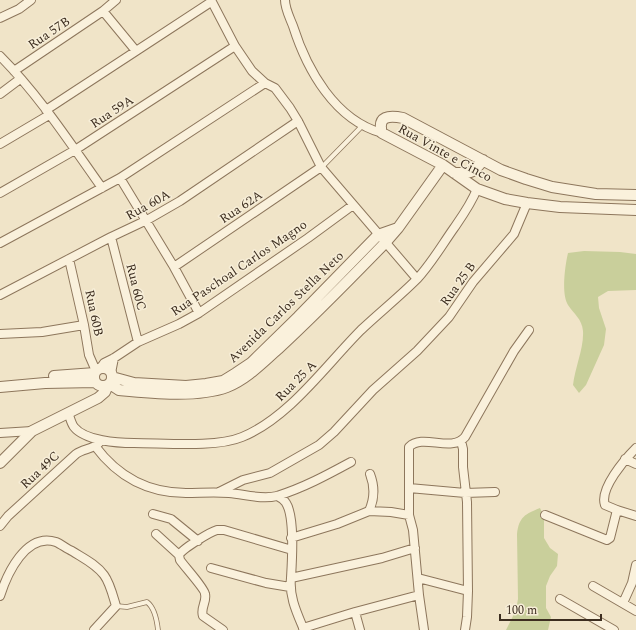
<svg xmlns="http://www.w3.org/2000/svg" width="636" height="630" viewBox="0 0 636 630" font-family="Spectral,serif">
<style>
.green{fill:#c9cf9b}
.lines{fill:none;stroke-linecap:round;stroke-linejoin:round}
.service-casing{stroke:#8d765c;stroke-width:5.5}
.minor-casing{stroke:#8d765c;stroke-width:10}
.tertiary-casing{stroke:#8d765c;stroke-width:12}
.service{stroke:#faf1dc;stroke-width:4}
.minor{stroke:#faf1dc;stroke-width:8}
.tertiary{stroke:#faf1dc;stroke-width:10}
.labels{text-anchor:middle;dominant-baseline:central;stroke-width:3;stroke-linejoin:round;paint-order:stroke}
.street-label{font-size:13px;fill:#3d2e20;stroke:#f7eed8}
</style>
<rect width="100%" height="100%" fill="#f0e4c8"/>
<path class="green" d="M584,251L620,252L636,254V290L608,291L598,297L599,308L606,329L604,345L586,385L579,393L573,385C575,367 584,348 583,331C582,319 574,314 568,305C561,294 565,266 568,253Z
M540,508L544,517V538L550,548L558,554L557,566L550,576L546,586V608L551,617L548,630H506L516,610L518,599L517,534C519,517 525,514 540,508Z"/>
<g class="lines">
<g class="service-casing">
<path id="service" d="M322,167L363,125
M116,606L127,607L147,602C155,608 157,621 158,630"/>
</g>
<g class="minor-casing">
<path id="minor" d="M211,0L235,46L252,71L265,83L275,88L290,108L298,121L321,167L417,279
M285,0C285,9 290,18 293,26C307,70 335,120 382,133
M103,11L136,51
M0,18L19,9L31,0
M0,56C39,95 70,143 102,188
M14,71L103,11L116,0
M0,94L20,79
M46,110L211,2
M0,144L49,115
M120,178L174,267L199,313
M0,193L75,150L235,46
M111,237L138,342
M0,243L120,178L265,83
M69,259L84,325L89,355L96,371
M174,267L321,167
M0,295L111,237L147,220L180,201L298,121
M0,334L42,332L84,325
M100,369L104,363L114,358L138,342L179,324L199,313L308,238L353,205
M111,373L114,358
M68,413C70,417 71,423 74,427C85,441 118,443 134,443C164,443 216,448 242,437C289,418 326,365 361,330C379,313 399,297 417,279C431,264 442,245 454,228C463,215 471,204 477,189
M0,433L32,431
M461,441L463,449V467L467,502L468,591L467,617L465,630
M95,446C118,477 147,493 186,493C200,493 214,492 229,493C244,494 261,500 277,496C303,488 327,475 351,462
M636,448C625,459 599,489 605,505L617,510L636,516
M625,459L636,464
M409,488L465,493L495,492
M219,492L243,480L270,473L319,445L334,432L373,390L417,351L449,317L473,282L514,234L527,203
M277,496C281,498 284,499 286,503C295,517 292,561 291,578C289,597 297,613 304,630
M369,511C375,498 375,487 370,474
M153,514L171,519L198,541
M545,515L607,540L610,538L617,510
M0,526L8,516L76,454C83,449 93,449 99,443
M156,534L179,555L180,560C184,566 205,589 205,594C207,602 200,608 203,616L223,630
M291,538L337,524L369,511L391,512L409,515
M179,555C182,549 210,532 217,530C219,530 222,530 224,530L292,550
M211,568L266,583L290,587
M291,578L382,558L415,548
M418,578L468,591
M593,586L636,611
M0,596C7,574 26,532 56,542C61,544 67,549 72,551C83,558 96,564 104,575C110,583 113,596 116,606L94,630
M560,599L614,630
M623,603L632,583L636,565
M355,612L360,630
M303,628L355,612L419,595
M424,630L419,595L413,530L409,515V447C423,433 451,453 465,437L514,351L529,330"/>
</g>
<g class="tertiary-casing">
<path id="tertiary" d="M454,173C471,173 473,174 483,160
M636,195L596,194L552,187L526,179L501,170L403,118C389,115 377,116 382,133L443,165L477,189L505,199L527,203L560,207L636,210
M94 377a9 9 0 1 1 18 0a9 9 0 1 1-18 0Z
M54,376L95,373
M112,377L134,383L186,386L206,384L223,381L236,373L251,363L298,317L378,235L398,228
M110,384L119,390C150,393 198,398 227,387C247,379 262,363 278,349C315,315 350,279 385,243L398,228L443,165
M0,387L45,383L95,382
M0,463L32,431L98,398L105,392L108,385"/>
</g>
<use href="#service" class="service"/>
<use href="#minor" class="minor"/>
<use href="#tertiary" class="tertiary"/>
</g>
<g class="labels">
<g class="street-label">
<text transform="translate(49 33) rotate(-34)">Rua 57B</text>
<text transform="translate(112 112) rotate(-33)">Rua 59A</text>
<text transform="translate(445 153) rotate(29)">Rua Vinte e Cinco</text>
<text transform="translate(148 205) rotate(-29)">Rua 60A</text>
<text transform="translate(241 207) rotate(-34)">Rua 62A</text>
<text transform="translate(239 268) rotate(-34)">Rua Paschoal Carlos Magno</text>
<text transform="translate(458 284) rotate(-54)">Rua 25 B</text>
<text transform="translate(136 287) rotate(76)">Rua 60C</text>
<text transform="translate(286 307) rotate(-44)">Avenida Carlos Stella Neto</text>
<text transform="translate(94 313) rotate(78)">Rua 60B</text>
<text transform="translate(296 381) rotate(-45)">Rua 25 A</text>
<text transform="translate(40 470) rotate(-43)">Rua 49C</text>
</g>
</g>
<path d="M500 614v6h101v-6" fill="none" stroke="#3d2e20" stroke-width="2"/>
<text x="506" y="614" font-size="12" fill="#3d2e20" stroke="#f7eed8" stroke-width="3" paint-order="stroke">100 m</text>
</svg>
